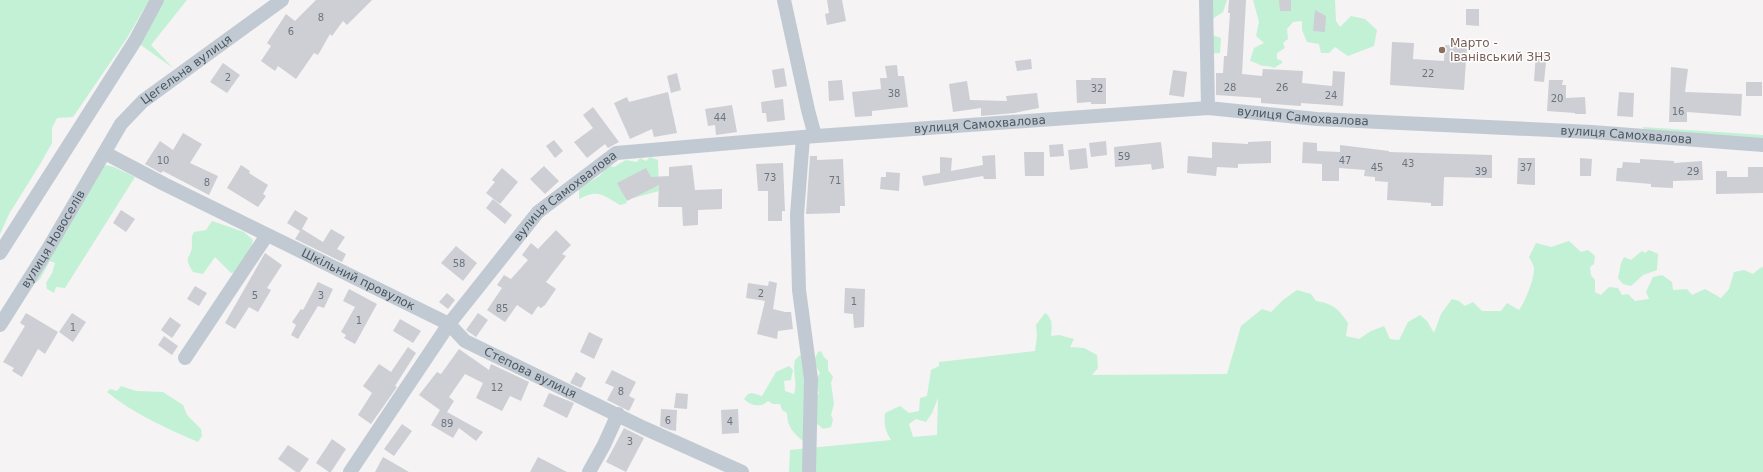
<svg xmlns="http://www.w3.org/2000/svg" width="1763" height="472" viewBox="0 0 1763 472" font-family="'DejaVu Sans',sans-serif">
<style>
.green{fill:#c3f1d5;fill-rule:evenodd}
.building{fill:#cdcfd5}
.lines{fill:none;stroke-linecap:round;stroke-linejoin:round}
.street{stroke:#c1cad2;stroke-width:14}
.education-dot{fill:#8d6e63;stroke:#fff;stroke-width:1.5}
.labels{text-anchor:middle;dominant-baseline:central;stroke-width:3;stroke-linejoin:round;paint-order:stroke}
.number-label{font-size:10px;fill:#6b747e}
.education-label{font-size:12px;fill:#785e54;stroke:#fff;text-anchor:start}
.street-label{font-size:12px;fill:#4a5661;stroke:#fff}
</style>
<rect width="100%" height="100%" fill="#f5f3f3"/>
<path class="green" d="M0,0H149L127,38L73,117L57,118L52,128V143L39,166L9,214L0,234Z
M161,0H187L151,45L173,68L138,43Z
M1207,0H1227L1223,12L1208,22L1209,34L1221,38L1220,53L1207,54Z
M1253,0H1335L1336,21L1340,27L1351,16L1365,19L1377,30L1374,46L1348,56L1335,47L1329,53H1321L1319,44L1307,42L1302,30V21L1293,22L1287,29L1288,39L1283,43L1285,48L1277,53V59L1282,61V63L1274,68C1270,66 1268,66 1263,66C1259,65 1255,62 1250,61L1254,48L1264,43L1256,36L1259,22Z
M1643,127L1763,135V142L1644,133Z
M650,157L658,160L659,191L626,200L627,203L620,205C602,195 599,189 579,199V190C590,178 599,182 607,165L614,167L626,160L637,162L640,158L646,161Z
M106,165L114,167L135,177L65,288L56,287L54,293L47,289L46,283L52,273L55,263L50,261L40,279L34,284L33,287L27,289L97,172Z
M212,221L244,232L253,240L251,248L237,272L231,273L215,257L203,274L193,272C182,254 192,259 192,245C192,239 191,237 194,232L206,230Z
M1569,241L1581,252L1588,250L1595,256L1594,264L1590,267L1591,275L1595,280V292L1601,295L1609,287L1618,288L1622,295L1628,294L1635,301L1649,299L1646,292L1653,277L1662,275L1672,282L1673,290L1687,289L1692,295L1705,289L1721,298L1729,289L1734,272L1744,270L1753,274L1760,268L1763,267V472H789L790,450L891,440C885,431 884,424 885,413L900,406L909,413L919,411L920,398L927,396L931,370L939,366V362L1035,351L1037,336L1036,325L1045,313C1053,318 1052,327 1051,336L1059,335L1074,339L1070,347L1084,348L1097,355L1098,368L1092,375L1227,374L1241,326L1262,309L1271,312L1283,300L1297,290L1311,294L1316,301C1333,304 1338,308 1348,323L1346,336L1359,339L1371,331L1384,326L1390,339L1399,340L1408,322L1420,315L1427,321L1434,333L1441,314L1452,299L1459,301L1465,306L1473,302L1482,311H1501L1507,303L1519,310C1525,302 1534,280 1534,269C1534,265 1531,261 1529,257L1536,243L1551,247ZM938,398L937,435L913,437L909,424L916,419L926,422L932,413Z
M1649,250L1658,254L1657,270L1643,275L1631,286L1623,284L1618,278L1621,263L1624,257L1631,260L1642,251L1645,253Z
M821,351L824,357L828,361V370L833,377L831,383L834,404L831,415L833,420L831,427L823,429L815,422L803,441C793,433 787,426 787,413L782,410L780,404H773L768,401C761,408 751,406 744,399L748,394L752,393L762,396L776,372L789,366L793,370L791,380L784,381L785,391L794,394C798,383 792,372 795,360L799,356L806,355L808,377L804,383L817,395L819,394C817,386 814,381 820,373C814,364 813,361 818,352Z
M121,386L136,391L163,392L183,405L187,415L201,429L202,436L198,442C166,428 134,414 107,392L110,389L117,391Z"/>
<path class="building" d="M316,0H372L347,25L343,21L332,36L330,34L318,55L314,53L296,79L278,66L275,71L261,61L271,46L267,43L286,14L295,21Z
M827,0H842L846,21L827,25L825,14L829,13Z
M1229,0H1246L1242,74L1262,76L1263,69L1303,71L1302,83L1332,86L1333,71L1345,72L1343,106L1301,103V106L1261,103V98L1216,95V73H1223L1224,56H1227L1230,13H1228Z
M1279,0H1291V11H1280Z
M1466,9H1479V26L1466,25Z
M1315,10L1326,16L1325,32L1313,31Z
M1392,42L1414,43L1413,59L1444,61L1445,45L1467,46L1464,90L1390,85Z
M1536,52L1547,53L1544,82L1534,81Z
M1031,59L1032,69L1017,71L1015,61Z
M223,63L240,75L227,93L210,82Z
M897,65L898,76H904L908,107L872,111V116L855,117L852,92L881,89L880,78H887L885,66Z
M1671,67L1688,69L1685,92L1742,94L1741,116L1687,112V122H1669Z
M784,68L787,86L775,88L772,70Z
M1173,70L1187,72L1184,97L1169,95Z
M677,73L681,90L671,93L667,76Z
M1091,78H1106V104H1091V102L1077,103L1076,80H1091Z
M842,80L844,100L829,101L828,81Z
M1549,80H1563L1562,85H1566V98L1585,97L1586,114H1575V113L1547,111Z
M967,81L970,100L1007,101L1006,96L1037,93L1039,108L1014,113L981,116V108L953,112L949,84Z
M1746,82H1762V96H1746Z
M668,92L677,133L654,137L652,129L630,139L614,103L627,97L629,102Z
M1619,92L1634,93L1633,117L1617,116Z
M783,99L785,120L767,122L766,113H762L761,102Z
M732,105L737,132L716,135L715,125L708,126L705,109Z
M593,107L619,142L608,148L605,144L587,158L574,142L593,128L583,115Z
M183,133L202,144L190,163L218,176L209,195L163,171L161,173L145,164L160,141L173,150Z
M554,140L563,151L555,158L546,146Z
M1106,141L1107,155L1091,157L1089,143Z
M1271,141V163L1238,164V168L1217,167L1216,176L1187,173L1188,156L1212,158V142L1248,144V142Z
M1161,142L1164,168L1152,170L1151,164L1115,167L1114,147Z
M1303,142L1317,143V151L1340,152V145L1389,151V152L1492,155V178L1445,177L1444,178L1443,206H1431V203L1387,200L1388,182L1375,181V177L1364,176L1365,170L1339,168V181H1322V164L1302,163Z
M1063,144L1064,156L1050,157L1049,145Z
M1086,148L1088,168L1070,170L1068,150Z
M1024,152H1044V176H1025Z
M995,155L996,179H984L983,176L924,186L922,176L940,173V157L952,158L951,171L983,165L982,156Z
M810,156H817V160L843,159L845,206H840V213L806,214Z
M1518,158H1535V185L1517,184Z
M1580,158L1592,159L1591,176H1580Z
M1640,159L1674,161V163L1702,161L1703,180L1673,181V188L1651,187V184L1616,181L1617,168H1622L1623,162L1640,163Z
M783,163L785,211H782V221H768V191H758L756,164Z
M241,165L250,171L249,173L268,185L263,194L266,196L258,207L227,188Z
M692,165L695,190L722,189V209L698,210V225L683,226L682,207H658L659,185L627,201L617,183L646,168L651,177L669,176V167Z
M544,166L559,181L545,194L530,179Z
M1748,167H1763V193L1716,194V171H1727V177H1748Z
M502,168L518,182L500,204L486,193L495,182L492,180Z
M886,172L900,173L899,191L880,189L881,177H886Z
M493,199L512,215L505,224L486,208Z
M121,210L135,219L126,232L113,223Z
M295,210L308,218L302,229L323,242L331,229L345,237L337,249L346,254L342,262L295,239L300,231L287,223Z
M556,230L571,245L562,254L566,256L546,282L556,289L545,305L541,308L538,306L532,315L517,305L505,322L487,310L502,288L497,285L504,275L511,279L528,260L522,255L531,243L538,249Z
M456,246L477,263L463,281L441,263Z
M265,253L282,265L267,288L271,290L258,312L249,307L235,329L225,323Z
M769,281L777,283L773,309L785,312H791L793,329L778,331L777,339L757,334L765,301L746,298L748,283L768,286Z
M318,282L333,289L324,308L318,306L298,339L291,335L296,325L292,322L301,309L303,310Z
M195,286L207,293L199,306L187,299Z
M845,288L865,289L864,327L854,328L853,314L844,313Z
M349,289L377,304L355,344L344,338L346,335L341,332L355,307L343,301Z
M447,293L455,300L448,309L439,302Z
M26,313L58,332L45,354L38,349L22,377L12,371L14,368L3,362L25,326L20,323Z
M72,313L86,322L73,342L59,332Z
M478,313L488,320L476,337L466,330Z
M170,317L181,325L172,338L161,330Z
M400,319L421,331L413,343L393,331Z
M589,332L603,339L594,359L580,352Z
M164,336L178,346L172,355L158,345Z
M408,347L416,353L395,386L397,387L371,424L358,415L372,393L363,386L379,364L391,372Z
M459,349L489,370L491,364L529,382L521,401L510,396L502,411L476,398L483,383L465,374L449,397L454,401L447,412L483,432L476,441L459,428L453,438L431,425L440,410L419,395L437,372L441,374Z
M612,370L636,382L629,396L635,399L629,411L607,400L614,387L605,383Z
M576,372L586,378L581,388L570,383Z
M549,393L574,403L567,418L543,406Z
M676,393L688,394L687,409L674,408Z
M661,409L677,410L676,431L670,430L660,426Z
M738,409L739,433L722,434L721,410Z
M402,424L412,431L394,456L384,449Z
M624,428L644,438L626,472L606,462Z
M332,439L346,449L331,472H329L316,463Z
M288,445L309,459L300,472H296L278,459Z
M383,457L409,472H375Z
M538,457L567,472H530Z"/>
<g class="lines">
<g class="street">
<path d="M784,0L808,110L815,136"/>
<path d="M1206,0L1208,108"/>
<path d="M803,137L797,215L799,290L811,379L809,472"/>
<path id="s1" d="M105,153L164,184L449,324L465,341L644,428L742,472"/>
<path d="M0,253L135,41L157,0"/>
<path id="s2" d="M0,325L48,249L121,124L143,101L282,0"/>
<path d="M185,358L267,235"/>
<path id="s3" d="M350,472L449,324L538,212L616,153L803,137L1208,108L1317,119L1592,132L1763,145"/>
<path d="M589,472L604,445L618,414"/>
</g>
</g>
<circle class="education-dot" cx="1442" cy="50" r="4"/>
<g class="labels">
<g class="number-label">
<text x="321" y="17">8</text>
<text x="291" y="31">6</text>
<text x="1428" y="73">22</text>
<text x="228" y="77">2</text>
<text x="1230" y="87">28</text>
<text x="1282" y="87">26</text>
<text x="1097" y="88">32</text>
<text x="894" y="93">38</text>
<text x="1331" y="95">24</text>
<text x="1557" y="98">20</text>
<text x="1678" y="111">16</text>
<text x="720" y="117">44</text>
<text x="1124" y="156">59</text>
<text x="163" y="160">10</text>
<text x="1345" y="160">47</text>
<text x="1408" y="163">43</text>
<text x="1377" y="167">45</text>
<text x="1526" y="167">37</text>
<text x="1481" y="171">39</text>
<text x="1693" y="171">29</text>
<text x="770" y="177">73</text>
<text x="835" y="180">71</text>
<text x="207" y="182">8</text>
<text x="459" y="263">58</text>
<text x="761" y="293">2</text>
<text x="255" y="295">5</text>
<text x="321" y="295">3</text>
<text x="854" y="301">1</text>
<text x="502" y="308">85</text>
<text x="359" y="320">1</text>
<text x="73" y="327">1</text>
<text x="497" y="387">12</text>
<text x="621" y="391">8</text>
<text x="668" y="420">6</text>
<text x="730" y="421">4</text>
<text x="447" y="423">89</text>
<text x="630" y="441">3</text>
</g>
<g class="education-label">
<text x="1450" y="43">Марто -<tspan x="1450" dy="14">Іванівський ЗНЗ</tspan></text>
</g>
<g class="street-label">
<text stroke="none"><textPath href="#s2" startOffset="320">Цегельна вулиця</textPath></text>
<text stroke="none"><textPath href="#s3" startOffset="1108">вулиця Самохвалова</textPath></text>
<text stroke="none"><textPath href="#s3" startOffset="784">вулиця Самохвалова</textPath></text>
<text stroke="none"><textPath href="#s3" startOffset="1432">вулиця Самохвалова</textPath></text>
<text stroke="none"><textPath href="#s3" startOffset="352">вулиця Самохвалова</textPath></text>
<text stroke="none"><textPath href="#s2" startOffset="101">вулиця Новоселів</textPath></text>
<text stroke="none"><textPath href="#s1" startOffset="283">Шкільний провулок</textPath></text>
<text stroke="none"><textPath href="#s1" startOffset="480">Степова вулиця</textPath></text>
</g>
</g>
</svg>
